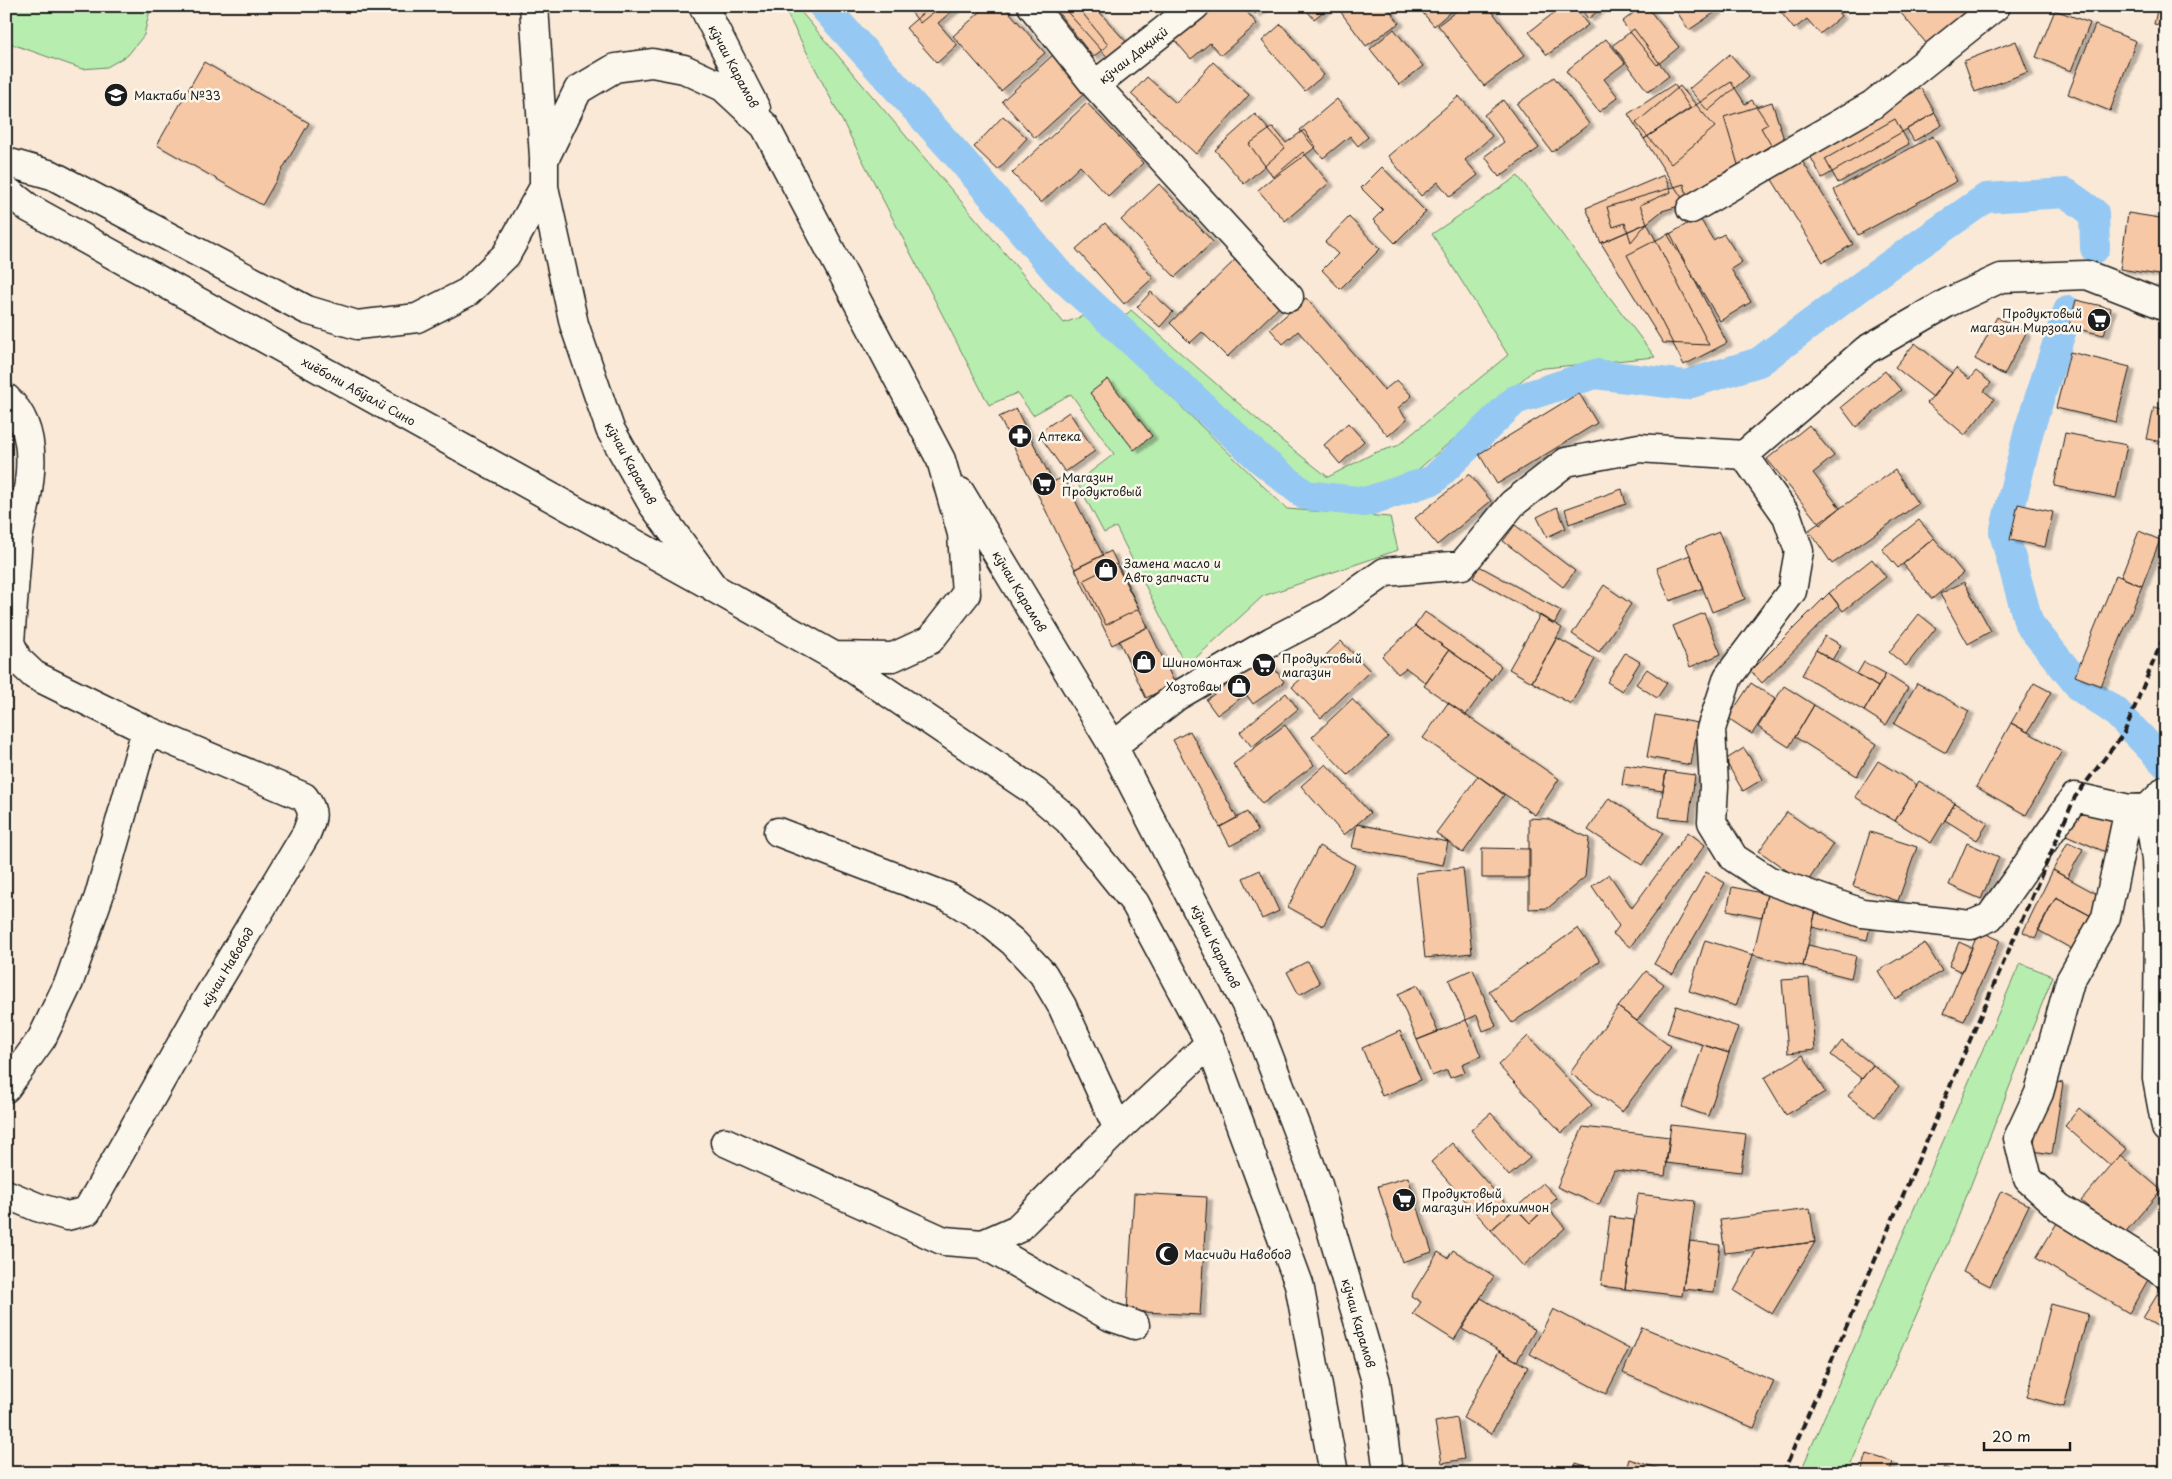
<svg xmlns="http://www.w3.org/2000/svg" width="2172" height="1479" viewBox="0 0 2172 1479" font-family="'Playpen Sans',sans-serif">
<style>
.green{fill:#b7edae;stroke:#6a8465}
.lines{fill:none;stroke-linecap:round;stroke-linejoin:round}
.canal{stroke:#95c9f3;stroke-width:30}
.building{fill:#f6c8a5;stroke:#1c1c1c;filter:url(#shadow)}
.street-casing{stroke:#1c1c1c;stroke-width:31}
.secondary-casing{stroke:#1c1c1c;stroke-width:31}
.street{stroke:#fbf7ec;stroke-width:28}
.secondary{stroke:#fbf7ec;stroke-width:28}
.rail{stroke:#1c1c1c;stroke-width:4;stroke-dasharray:8 4;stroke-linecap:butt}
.labels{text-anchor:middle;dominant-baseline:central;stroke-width:5;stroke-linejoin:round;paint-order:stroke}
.street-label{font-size:12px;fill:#1c1c1c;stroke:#fbf7ec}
.poi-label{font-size:12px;fill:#1c1c1c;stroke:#fbf7ec;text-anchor:start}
</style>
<defs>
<filter id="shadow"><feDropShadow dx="5.5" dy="3" stdDeviation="1" flood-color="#0004"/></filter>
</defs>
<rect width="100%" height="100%" fill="#fae9d7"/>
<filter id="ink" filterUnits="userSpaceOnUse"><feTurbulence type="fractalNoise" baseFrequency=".02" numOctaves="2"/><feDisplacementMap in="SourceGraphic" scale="10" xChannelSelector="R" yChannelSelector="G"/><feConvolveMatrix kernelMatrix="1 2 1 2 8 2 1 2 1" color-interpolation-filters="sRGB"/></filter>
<g filter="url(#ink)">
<path class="green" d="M6,6H150V10L144,35L128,55L107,67L82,69L6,42Z
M783,6H796L1064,323L1086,315L1287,509L1390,517L1398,550L1263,596L1186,667L1116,527L1104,533L1077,482L1114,454L1071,394L1033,415L1017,393L989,405Z
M1518,176L1655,357L1535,369L1413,474L1364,490L1311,488L1196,391L1120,321L1131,310L1281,440L1328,477L1374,453L1397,446L1508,355L1432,234Z
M2020,963L2053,976L1950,1238L1847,1473H1800Z"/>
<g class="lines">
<path class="canal" d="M823,6L960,158L1059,274L1259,458L1305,495L1365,502L1433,480L1515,400L1595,374L1685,385L1759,362L1891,264L1986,198L2066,193L2094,213L2095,248
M2068,311L2029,430L2004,533L2029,624L2081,688L2115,711L2166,764"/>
</g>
<path class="building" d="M906,6H941L920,23Z
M931,6H958L938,23L957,45L937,63L906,28Z
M987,6H1004L1045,53L1001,91L953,36Z
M1053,6H1077L1108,45L1093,57Z
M1062,6H1094L1128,44L1110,60Z
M1205,6H1242L1257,24L1221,55L1210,43L1191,59L1171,36Z
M1249,6H1264L1255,14Z
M1303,6H1330L1314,19Z
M1339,6H1387L1399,23L1366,46L1337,7Z
M1417,6H1457L1434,26Z
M1463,6H1488L1525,55L1484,86L1438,25Z
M1563,6H1573L1588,25L1547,55L1529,32Z
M1579,6H1604L1588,19Z
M1642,6H1646L1679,47L1657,65L1622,22Z
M1673,6H1714L1717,11L1689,30Z
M1776,6H1833L1841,16L1820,34L1807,19L1794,29Z
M1895,6H1984L1932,50Z
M2158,6H2166V27L2154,24Z
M2055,10L2090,23L2071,71L2036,57Z
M1281,24L1324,75L1305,91L1262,41Z
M2095,25L2136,41L2110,111L2068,94Z
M1394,29L1423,66L1399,85L1370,49Z
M1634,29L1669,76L1648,92L1613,45Z
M1606,39L1625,63L1604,79L1618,97L1599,112L1566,71Z
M2016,41L2028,72L1975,92L1964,61Z
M1730,54L1749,76L1708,111L1689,89Z
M1053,55L1086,92L1035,138L1002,101Z
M204,62L309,123L262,205L157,145Z
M1213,62L1249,95L1196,154L1131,94L1147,77L1176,103Z
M1554,77L1589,124L1552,152L1517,104Z
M1731,82L1745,104L1752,100L1768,124L1761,128L1771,145L1751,158L1756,165L1684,201L1644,139Z
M1674,84L1690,108L1644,139L1628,114Z
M1680,86L1715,127L1671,164L1636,123Z
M1921,88L1935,113L1822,178L1808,152Z
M1459,96L1492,136L1465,160L1478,175L1450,197L1438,182L1421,196L1388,156Z
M1337,99L1368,137L1358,146L1350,136L1323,158L1300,130Z
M1503,100L1539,148L1499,177L1485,156L1504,142L1484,115Z
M1772,102L1788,152L1739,168L1724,117Z
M1087,103L1143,163L1108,196L1080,166L1041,203L1012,173Z
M1935,113L1942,125L1914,141L1907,129Z
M1255,114L1285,148L1244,184L1215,150Z
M1003,116L1027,138L998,170L974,147Z
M1895,119L1909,144L1838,183L1825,159Z
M1273,127L1286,143L1304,130L1316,147L1274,178L1249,144Z
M1933,136L1957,181L1858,235L1834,190Z
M1303,152L1329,183L1285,221L1258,190Z
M1801,159L1853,244L1823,262L1771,178Z
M1382,167L1426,212L1395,243L1373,220L1383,210L1361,188Z
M1664,175L1671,192L1640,205L1647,223L1601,243L1586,208Z
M1159,184L1213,242L1175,277L1121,220Z
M1684,184L1689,203L1662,211L1647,223L1631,242L1625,223L1613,227L1607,207Z
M2128,213L2166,219V276L2120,269Z
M1349,217L1380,249L1340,289L1322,270L1338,254L1325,242Z
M1699,217L1713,240L1724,234L1742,262L1731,269L1751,302L1720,321L1668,235Z
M1105,223L1153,278L1124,304L1076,249Z
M1647,223L1709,345L1663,343L1601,243Z
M1670,233L1727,343L1684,365L1627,255Z
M1235,260L1280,306L1227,357L1202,332L1190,343L1170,323Z
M1151,292L1173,312L1160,327L1137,307Z
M1306,298L1384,390L1397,380L1412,396L1398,408L1407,419L1388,436L1298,331L1283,344L1270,329Z
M2076,300L2111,308L2104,335L2069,327Z
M1997,317L2026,333L2004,375L1975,359Z
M1915,343L1952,373L1933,397L1895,367Z
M2070,352L2130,367L2116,422L2056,408Z
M1956,368L1969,379L1976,371L1991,383L1984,391L1994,399L1965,435L1927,403Z
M1885,371L1901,390L1856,427L1841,407Z
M1108,379L1152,436L1134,450L1090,393Z
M1579,393L1597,423L1497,484L1479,454Z
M2154,407L2166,410V443L2147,439Z
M1016,409L1053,482L1036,491L999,417Z
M1069,412L1095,451L1065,472L1038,433Z
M1348,423L1364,441L1340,464L1324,445Z
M1809,425L1834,456L1813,473L1840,508L1820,525L1767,459Z
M2065,433L2127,445L2116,498L2054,486Z
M1895,470L1918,504L1832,564L1809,530Z
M1469,474L1491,501L1437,545L1415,518Z
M1063,477L1103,555L1075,569L1036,491Z
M1622,489L1626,504L1569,524L1565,509Z
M2018,504L2053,512L2045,547L2010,540Z
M1557,507L1566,528L1547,537L1537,517Z
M1919,520L1934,538L1898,568L1882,549Z
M1515,525L1575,571L1563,587L1503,541Z
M2139,531L2160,540L2142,586L2121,577Z
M1719,532L1745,599L1712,612L1686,545Z
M1934,538L1963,573L1932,599L1903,564Z
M1111,551L1148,627L1112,645L1075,569Z
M1690,555L1703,588L1670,601L1657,568Z
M1872,559L1886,577L1843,611L1829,593Z
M1116,564L1139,609L1106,625L1084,580Z
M1479,566L1561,611L1554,624L1473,578Z
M2116,575L2142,586L2101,686L2075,676Z
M1964,582L1991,631L1968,644L1940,594Z
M1604,585L1631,604L1599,652L1572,634Z
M1829,593L1839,605L1762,683L1751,671Z
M1425,612L1501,666L1491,680L1415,626Z
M1704,613L1721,654L1690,667L1673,626Z
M1919,614L1936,628L1906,666L1889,652Z
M1540,615L1562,628L1532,682L1509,669Z
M1415,626L1449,650L1426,683L1406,668L1398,674L1382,656Z
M1148,627L1175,684L1146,698L1119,641Z
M1825,636L1841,645L1832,660L1816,650Z
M1557,638L1595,659L1571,704L1532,682Z
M1341,641L1370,671L1321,718L1292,687Z
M1449,650L1491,680L1466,715L1424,686Z
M1816,650L1878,687L1864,711L1802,675Z
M1625,653L1640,662L1622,691L1607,682Z
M1266,656L1284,682L1253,704L1246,694L1217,715L1206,700Z
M1864,662L1886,674L1878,687L1857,674Z
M1647,669L1667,683L1657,698L1636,684Z
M1886,674L1908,688L1886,725L1864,711Z
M1751,683L1775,699L1752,734L1728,718Z
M1917,683L1969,711L1946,753L1894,724Z
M2034,683L2051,692L2028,732L2011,723Z
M1784,686L1814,705L1789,747L1758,727Z
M1286,693L1298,709L1252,747L1240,732Z
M1352,699L1388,737L1348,775L1312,737Z
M1448,703L1559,779L1535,815L1423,738Z
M1814,705L1876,744L1857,776L1795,737Z
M1655,715L1698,723L1691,765L1647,757Z
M2011,723L2062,751L2026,815L1976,787Z
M1285,725L1314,765L1262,804L1233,764Z
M1190,731L1237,818L1220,827L1173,740Z
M1744,748L1763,779L1743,791L1725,760Z
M1878,761L1917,785L1895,821L1855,797Z
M1326,764L1370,813L1344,835L1301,786Z
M1625,765L1666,771L1663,791L1622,785Z
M1666,771L1695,775L1689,820L1659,817Z
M1478,776L1504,795L1463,853L1436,833Z
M1919,781L1955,803L1931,843L1895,821Z
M1609,798L1663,833L1642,865L1588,830Z
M1955,803L1988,823L1977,840L1945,820Z
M2078,805L2121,822L2108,853L2066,835Z
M1247,812L1258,831L1230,846L1220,827Z
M1787,812L1833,844L1806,884L1759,851Z
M1529,818L1548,819L1589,838L1585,877L1548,908L1529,909Z
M1357,824L1448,842L1443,865L1352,848Z
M1688,832L1705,845L1630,947L1613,934L1619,926L1592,886L1609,874L1632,908Z
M1870,832L1917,847L1898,901L1853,886Z
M2068,842L2083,849L2067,878L2053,870Z
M1967,843L1999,857L1981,899L1949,885Z
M1319,846L1355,865L1323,926L1288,907Z
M1482,848L1530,849V878H1482Z
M1463,868L1472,953L1425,958L1416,873Z
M1260,870L1279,911L1262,919L1243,878Z
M2053,870L2104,898L2093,917L2056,897L2035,938L2023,932Z
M1706,872L1725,883L1673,974L1654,964Z
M1732,887L1767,894L1762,917L1727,910Z
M1767,894L1817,906L1803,966L1753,955Z
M2056,897L2097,919L2079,953L2038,930Z
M1817,906L1872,919L1867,940L1812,927Z
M1578,928L1600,961L1512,1023L1489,991Z
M1979,931L2000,940L1964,1021L1944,1013Z
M1705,940L1753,955L1736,1006L1689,991Z
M1959,942L1972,948L1962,972L1949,966Z
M1925,943L1942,971L1895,999L1878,971Z
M1808,945L1856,956L1851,978L1803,966Z
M1308,961L1320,983L1299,995L1287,972Z
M1473,969L1496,1026L1483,1031L1477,1015L1466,1020L1449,980Z
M1646,971L1664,984L1637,1021L1618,1007Z
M1809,978L1815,1050L1788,1053L1782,980Z
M1418,985L1438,1032L1417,1040L1398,994Z
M1676,1006L1738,1027L1729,1053L1667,1033Z
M1618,1007L1671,1047L1622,1112L1570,1073Z
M1466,1020L1481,1056L1462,1064L1465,1072L1450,1078L1447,1070L1432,1076L1417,1040Z
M1400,1031L1421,1080L1382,1096L1362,1048Z
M1528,1036L1592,1105L1562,1133L1498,1065Z
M1842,1041L1873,1065L1862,1079L1831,1055Z
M1703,1045L1729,1053L1708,1116L1682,1107Z
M1803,1055L1825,1092L1786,1115L1764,1078Z
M1873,1065L1899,1086L1875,1117L1848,1096Z
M2043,1080L2063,1083L2052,1154L2033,1151Z
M2079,1108L2126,1149L2111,1166L2065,1126Z
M1491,1113L1530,1158L1509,1176L1471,1130Z
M1671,1125L1746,1134L1741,1172L1666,1163Z
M1583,1127L1670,1137L1665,1176L1614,1170L1599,1205L1557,1187Z
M1452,1143L1512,1211L1491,1230L1431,1162Z
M2120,1155L2161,1190L2122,1236L2081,1201Z
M1408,1177L1432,1252L1402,1262L1378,1186Z
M1543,1183L1557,1198L1530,1223L1516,1208Z
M2001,1191L2029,1205L1990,1286L1963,1272Z
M1134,1193L1207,1197L1200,1315L1127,1311Z
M1638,1194L1695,1201L1682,1296L1625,1289Z
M1547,1207L1565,1228L1523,1266L1491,1230L1516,1208L1530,1223Z
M1810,1209L1815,1242L1725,1253L1720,1220Z
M1610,1217L1634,1220L1625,1289L1601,1286Z
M2057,1223L2149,1278L2129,1313L2036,1258Z
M1690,1241L1720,1245L1714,1292L1683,1289Z
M1815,1242L1772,1314L1734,1291L1757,1249Z
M1453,1250L1494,1276L1454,1340L1413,1314L1421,1302L1411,1296L1438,1252L1448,1258Z
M2159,1292L2166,1295V1331L2143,1318Z
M1481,1298L1535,1330L1517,1361L1462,1329Z
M2051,1304L2088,1314L2064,1407L2027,1397Z
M1553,1309L1629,1349L1606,1394L1530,1354Z
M1642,1327L1774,1381L1754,1428L1623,1373Z
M1499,1351L1528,1367L1491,1434L1463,1418Z
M1457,1418L1464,1459L1442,1463L1435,1422Z
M1867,1454L1893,1462L1889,1473H1861Z
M1629,1459L1672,1473H1625Z
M1576,1463L1601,1471V1473H1573Z
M1944,1467L1957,1473H1941Z"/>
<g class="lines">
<g class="street-casing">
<path id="street" d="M1032,6L1095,85L1289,297
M1095,85L1195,6
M1691,209L1872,105L1996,6
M6,398C45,433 28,493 18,538
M1744,455L1787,516L1799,551L1792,591L1728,677L1711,729L1714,786L1712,822L1734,858L1768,880L1862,913L1971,925L1990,917L2075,797L2129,809L2148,808L2166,790
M6,537L18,538L10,642L17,659L34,675L146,730L99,896L69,982L42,1038L6,1088
M1113,746L1177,696L1272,641L1330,611L1385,572L1462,565L1512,504L1566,462L1639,448L1744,455L1866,350L1947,303L2001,278L2087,275L2166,306
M2148,808L2156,859L2159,932L2157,1079L2166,1128
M2129,809L2106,917L2070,981L2039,1093L2018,1138L2028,1179L2060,1208L2166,1274
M778,832L950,898L986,920L1013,942L1043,974L1062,1006L1118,1129
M725,1142L944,1241L983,1244L1017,1229L1118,1129L1210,1043
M6,1194L37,1207L67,1216L87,1211L208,997L306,834C313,817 315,812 304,797L146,730
M983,1244L1111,1317L1135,1325"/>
</g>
<g class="secondary-casing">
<path id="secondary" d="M534,6L544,157
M703,6L756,109
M652,63L684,69L723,87L765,126L941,460L962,534L966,594L930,640L893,657L834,656L714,588L653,505L610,429L574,324L544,187V160L578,90L615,68Z
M6,162L52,175L307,310L357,325L417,318L468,292L506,255L544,187
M6,190L29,208L706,583
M960,492L1113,746L1258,1028L1318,1185L1376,1381L1388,1473
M834,656L1034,791L1068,820L1135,903L1210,1043L1299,1284L1334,1473"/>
</g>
<use href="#street" class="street"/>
<use href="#secondary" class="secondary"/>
<path class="rail" d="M1783,1473L2075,797L2124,733L2166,631"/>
</g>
</g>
<defs>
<g id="school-disc" transform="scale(1.25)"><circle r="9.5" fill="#1c1c1c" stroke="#fbf7ec"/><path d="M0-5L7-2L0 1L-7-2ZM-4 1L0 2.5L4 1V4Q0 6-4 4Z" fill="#fff"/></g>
<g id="supermarket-disc" transform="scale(1.25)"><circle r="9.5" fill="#1c1c1c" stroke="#fbf7ec"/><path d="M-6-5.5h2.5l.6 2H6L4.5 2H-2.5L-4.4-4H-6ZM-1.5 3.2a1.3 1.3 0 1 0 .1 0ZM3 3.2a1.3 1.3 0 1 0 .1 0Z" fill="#fff"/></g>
<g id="pharmacy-disc" transform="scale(1.25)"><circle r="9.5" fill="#1c1c1c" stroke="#fbf7ec"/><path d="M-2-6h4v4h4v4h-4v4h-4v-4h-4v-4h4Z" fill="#fff"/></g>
<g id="shop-disc" transform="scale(1.25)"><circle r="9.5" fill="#1c1c1c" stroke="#fbf7ec"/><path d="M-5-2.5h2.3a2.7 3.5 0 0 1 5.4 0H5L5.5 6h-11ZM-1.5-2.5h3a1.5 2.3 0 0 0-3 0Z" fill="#fff"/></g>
<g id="mosque-disc" transform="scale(1.25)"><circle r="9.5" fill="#1c1c1c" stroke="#fbf7ec"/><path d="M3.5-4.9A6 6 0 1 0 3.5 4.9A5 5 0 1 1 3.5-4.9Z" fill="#fff"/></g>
</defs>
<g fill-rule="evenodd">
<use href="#school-disc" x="116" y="95"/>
<use href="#supermarket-disc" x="2099" y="320"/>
<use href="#pharmacy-disc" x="1020" y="436"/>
<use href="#supermarket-disc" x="1044" y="484"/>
<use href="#shop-disc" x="1106" y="570"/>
<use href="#shop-disc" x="1144" y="662"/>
<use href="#supermarket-disc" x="1264" y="665"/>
<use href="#shop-disc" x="1239" y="686"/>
<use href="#supermarket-disc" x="1404" y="1200"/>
<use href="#mosque-disc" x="1167" y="1254"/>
</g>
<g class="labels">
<g class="street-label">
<text transform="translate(1133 55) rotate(-38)">кӯчаи Дақиқӣ</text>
<text transform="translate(734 66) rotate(62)">кӯчаи Карамов</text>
<text transform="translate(359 391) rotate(29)">хиёбони Абӯалӣ Сино</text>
<text transform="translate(631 463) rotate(61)">кӯчаи Карамов</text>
<text transform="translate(1020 591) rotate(59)">кӯчаи Карамов</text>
<text transform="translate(1216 946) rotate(63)">кӯчаи Карамов</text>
<text transform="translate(227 967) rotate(-59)">кӯчаи Навобод</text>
<text transform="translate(1359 1323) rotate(74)">кӯчаи Карамов</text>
</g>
<g class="poi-label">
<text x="134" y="95">Мактаби №33</text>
<text x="2082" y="313" text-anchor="end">Продуктовый<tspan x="2082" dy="14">магазин Мирзоали</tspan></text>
<text x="1038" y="436">Аптека</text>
<text x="1062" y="477">Магазин<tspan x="1062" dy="14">Продуктовый</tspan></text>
<text x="1124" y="563">Замена масло и<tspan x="1124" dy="14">Авто запчасти</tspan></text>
<text x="1282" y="658">Продуктовый<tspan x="1282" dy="14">магазин</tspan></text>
<text x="1162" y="662">Шиномонтаж</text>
<text x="1222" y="686" text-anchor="end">Хозтоваы</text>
<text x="1422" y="1193">Продуктовый<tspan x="1422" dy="14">магазин Иброхимчон</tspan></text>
<text x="1184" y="1254">Масчиди Навобод</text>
</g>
</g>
<rect width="2172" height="1479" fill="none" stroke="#fbf7ec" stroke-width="25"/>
<rect x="12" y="12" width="2147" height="1454" fill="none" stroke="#1c1c1c" stroke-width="2" filter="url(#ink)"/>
<path d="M1984 1442v8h86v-8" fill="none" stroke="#1c1c1c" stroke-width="2.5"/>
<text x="1992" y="1442" font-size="15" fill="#1c1c1c" stroke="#fbf7ec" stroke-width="4" paint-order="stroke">20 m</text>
</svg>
